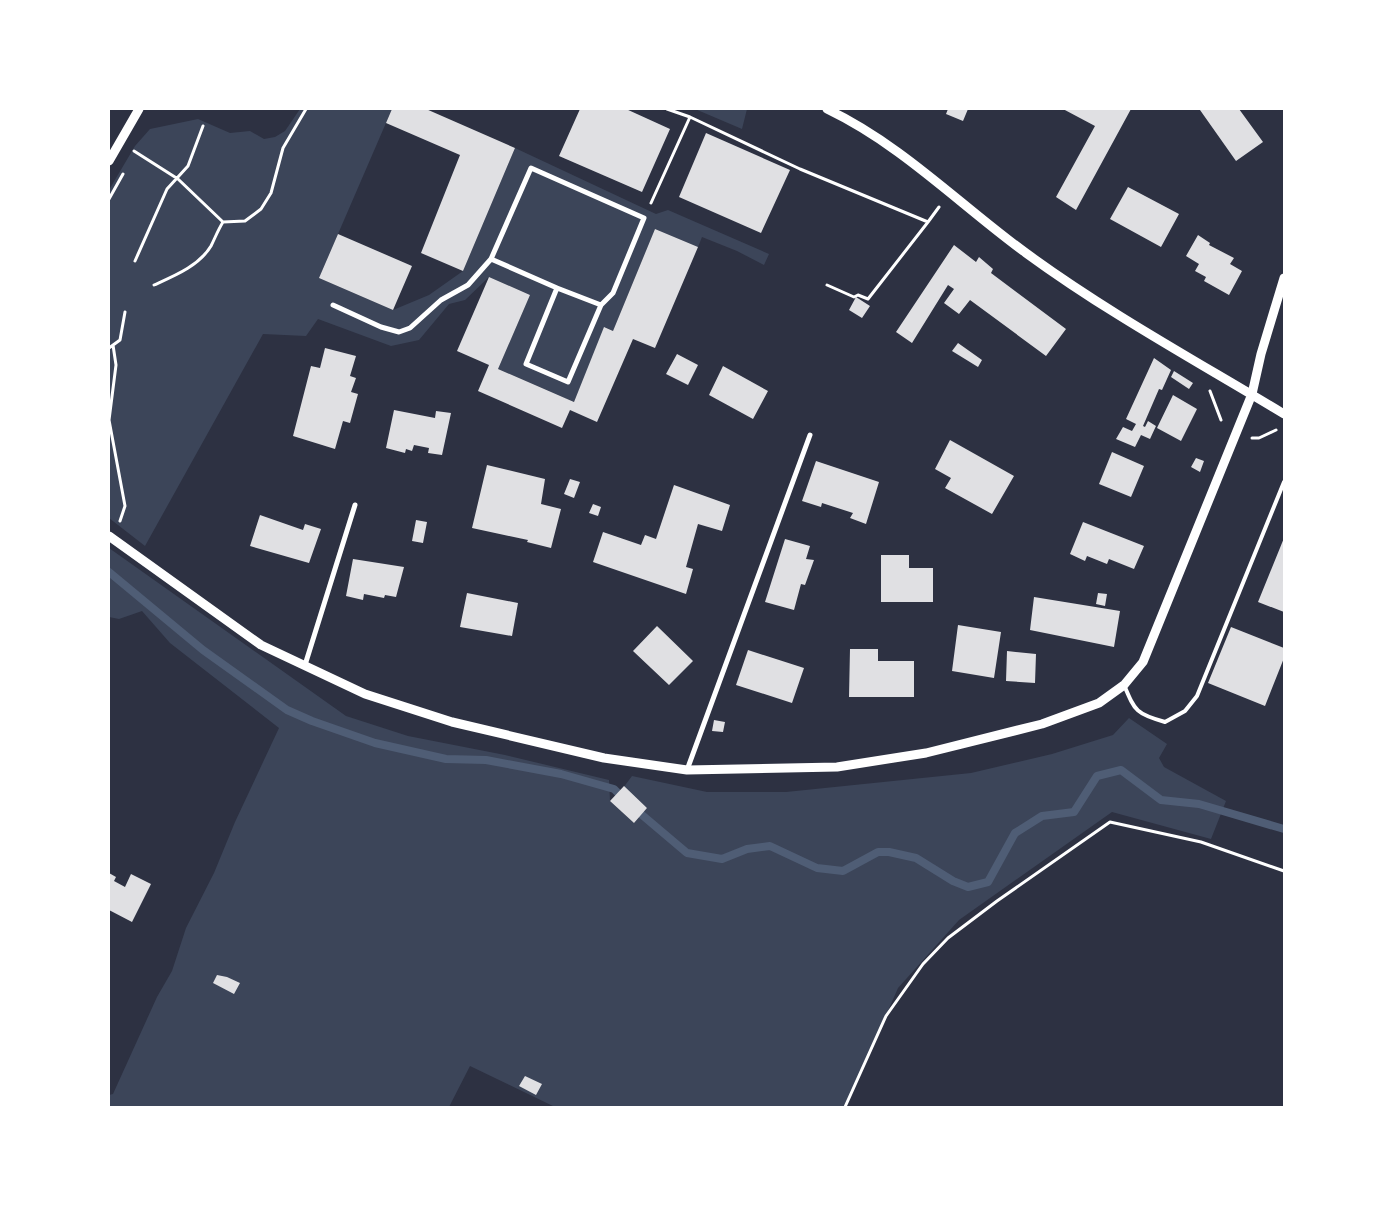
<svg xmlns="http://www.w3.org/2000/svg" width="1393" height="1216" viewBox="0 0 1393 1216" font-family="'Titillium Web',sans-serif">
<style>
.green{fill:#3c4559}
.lines{fill:none;stroke-linecap:round;stroke-linejoin:round}
.stream{stroke:#4f5d75;stroke-width:8}
.building{fill:#e0e0e3}
.path{stroke:#fff;stroke-width:3}
.service{stroke:#fff;stroke-width:4}
.minor{stroke:#fff;stroke-width:5}
.tertiary{stroke:#fff;stroke-width:9}
</style>
<rect width="100%" height="100%" fill="#2d3142"/>
<path class="green" d="M300,109H392L319,278L393,310L429,295L463,271L515,148L656,214L668,210L769,254L764,265L737,251L702,237L698,247L655,229L613,331L605,327L574,402L498,369L530,295L489,277L465,300L449,304L419,340L391,346L318,319L306,336L263,334L145,546L109,518V190L135,146L150,129L198,119L230,133L250,131L264,139L275,137L285,131Z
M695,109H747L742,129Z
M109,548L346,716L408,736L505,755L609,780L610,801L634,823L647,808L623,788L632,776L707,792H786L971,773L1052,754L1113,735L1129,718L1167,744L1159,758L1164,767L1226,801L1211,839L1112,812L959,920L898,988L846,1107H555L470,1066L449,1107H109V1095L113,1094L157,997L172,971L186,928L214,873L235,822L279,728L170,643L142,611L119,619L109,617Z"/>
<g class="lines">
<path class="stream" d="M109,572L203,650L287,710L312,721L375,743L446,759L486,760L561,774L614,789L624,799
M635,809L687,853L722,859L747,849L770,846L817,868L843,871L878,852H889L916,858L953,881L968,887L988,882L1015,833L1042,816L1074,812L1097,776L1121,770L1161,800L1199,804L1284,829"/>
</g>
<path class="building" d="M392,109H426L515,148L463,271L421,253L460,155L386,123Z
M580,109H626L670,129L642,192L559,156Z
M948,109H968L963,121L946,114Z
M1063,109H1131L1076,210L1056,197L1095,126Z
M1202,109H1239L1263,142L1236,161L1200,110Z
M706,133L790,170L761,233L679,197Z
M1128,187L1179,214L1161,247L1110,219Z
M655,229L698,247L655,348L633,339L597,422L570,410L562,428L478,391L489,365L457,351L489,277L530,295L498,369L574,402L604,327L613,331Z
M338,234L412,266L393,310L319,278Z
M1198,235L1210,243L1209,245L1234,258L1230,264L1242,271L1229,295L1204,281L1206,277L1195,271L1199,264L1186,256Z
M954,245L976,262L979,257L993,269L991,273L1066,329L1046,356L970,300L959,314L944,303L954,289L948,285L912,343L896,332Z
M856,297L870,306L862,318L849,310Z
M958,343L982,360L978,367L952,351Z
M325,348L356,356L350,376L356,378L351,392L358,394L350,423L343,421L335,449L293,436L311,366L320,368Z
M677,354L698,365L688,385L666,374Z
M1154,358L1171,370L1162,390L1159,389L1143,426L1145,427L1148,421L1156,426L1150,439L1141,435L1135,447L1116,439L1123,427L1132,431L1136,424L1126,419Z
M723,366L768,391L753,419L709,395Z
M1174,371L1193,383L1189,389L1171,377Z
M1173,395L1197,409L1181,441L1157,428Z
M394,410L435,418L436,411L451,413L442,455L428,453L429,448L414,445L412,451L406,449L405,453L386,448Z
M950,440L1014,476L992,514L945,488L951,478L935,469Z
M1112,452L1144,466L1131,497L1099,484Z
M1196,458L1204,461L1200,472L1191,467Z
M816,461L879,482L866,524L850,518L853,513L822,503L821,507L802,501Z
M487,465L545,479L541,504L561,509L551,548L527,542L528,540L472,528Z
M570,479L580,482L574,498L564,494Z
M674,485L730,505L722,531L698,524L686,567L693,569L686,594L593,562L603,532L641,545L645,535L656,539Z
M593,504L601,507L598,516L589,513Z
M260,515L303,530L305,524L321,529L309,563L250,546Z
M416,520L427,522L423,543L412,541Z
M1083,522L1144,546L1134,569L1109,559L1107,564L1087,556L1085,561L1070,554Z
M1284,538V612L1258,602Z
M785,539L810,546L806,559L814,560L805,585L801,584L794,610L765,602Z
M881,555H909V568H933V602H881Z
M353,559L404,567L396,597L385,595L384,598L364,594L363,600L346,596Z
M467,593L518,603L512,636L460,627Z
M1098,593L1107,594L1105,606L1096,604Z
M1034,597L1120,611L1114,647L1030,630Z
M958,625L1001,632L994,678L952,671Z
M657,626L693,661L669,685L633,651Z
M1231,627L1284,648V658L1265,706L1208,683Z
M850,649H878V661H914V697H849Z
M748,650L804,668L792,703L736,685Z
M1007,651L1036,654L1035,683L1006,681Z
M714,720L725,722L723,732L712,731Z
M624,786L647,808L634,823L610,801Z
M109,873L116,877L114,881L125,887L131,874L151,884L132,922L109,910Z
M217,975L227,977L240,983L234,994L213,983Z
M525,1076L542,1084L536,1095L519,1086Z"/>
<g class="lines">
<path class="path" d="M667,109L690,117L800,169L928,222L939,207
M134,151L178,179L223,222L245,221L261,209L271,193L283,148L306,109
M109,199L123,174
M651,203L690,117
M135,261L167,189L188,166L203,126
M154,285C174,276 199,266 211,246C215,238 218,230 223,222
M827,285L854,297L858,295L868,299L928,222
M113,345L116,365L109,420L125,506L120,521
M109,348L120,340L125,312
M1210,391L1221,420
M1252,438H1259L1276,430
M845,1107L886,1016L923,964L948,938L997,901L1110,822L1201,842L1284,871"/>
<path class="service" d="M1124,685C1135,711 1136,714 1165,722L1185,711L1197,696L1284,482"/>
<path class="minor" d="M557,288L601,305
M333,305L381,327L399,332L410,328L441,300L468,285L491,259L531,168L644,218L613,293L601,305L568,382L526,364L557,288L491,259
M305,665L355,505
M687,770L810,435"/>
<path class="tertiary" d="M827,109C902,145 959,204 1026,253C1108,313 1198,362 1284,414
M109,161L139,109
M109,536L261,645L365,694L452,722L604,758L687,770L837,767L926,753L1042,724L1099,703L1124,685L1143,662L1252,394L1261,354L1284,278"/>
</g>
<rect width="1393" height="1216" fill="none" stroke="#ffffff" stroke-width="220"/>
</svg>
